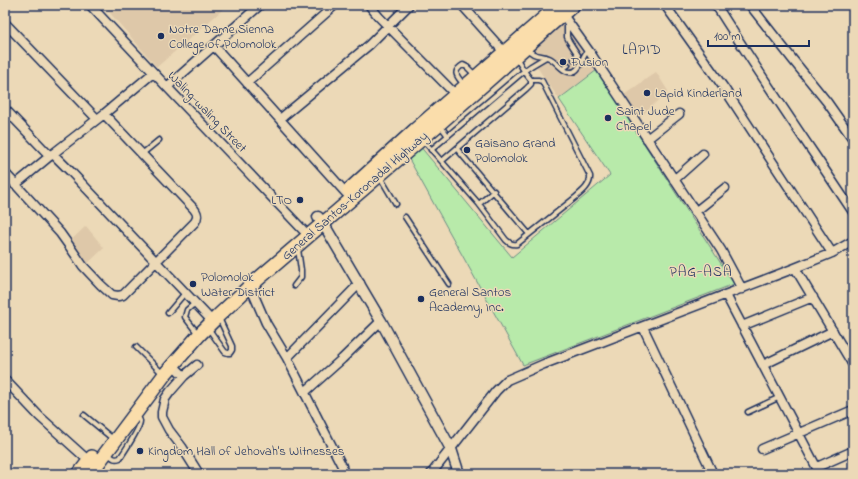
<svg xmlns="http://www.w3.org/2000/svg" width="858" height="479" viewBox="0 0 858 479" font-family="'Indie Flower',sans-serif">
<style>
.built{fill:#dec8a9}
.green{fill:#b8eaaa;stroke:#6a8c84}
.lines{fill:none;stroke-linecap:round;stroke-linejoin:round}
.service-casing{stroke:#1b2f5e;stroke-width:7}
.minor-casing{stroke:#1b2f5e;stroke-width:11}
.tertiary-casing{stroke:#1b2f5e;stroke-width:13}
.trunk-casing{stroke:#1b2f5e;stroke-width:16}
.service{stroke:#ecd9b7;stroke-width:4}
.minor{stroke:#ecd9b7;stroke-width:8}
.tertiary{stroke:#ecd9b7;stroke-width:10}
.trunk{stroke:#faddab;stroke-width:13}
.poi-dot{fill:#1b2f5e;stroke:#ecd9b7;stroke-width:1.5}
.labels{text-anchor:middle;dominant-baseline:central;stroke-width:3;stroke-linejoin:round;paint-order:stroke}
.poi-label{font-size:13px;fill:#1b2f5e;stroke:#ecd9b7;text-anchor:start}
.street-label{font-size:13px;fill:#1b2f5e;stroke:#ecd9b7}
.neighbourhood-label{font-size:14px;letter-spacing:1px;fill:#1b2f5e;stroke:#ecd9b7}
</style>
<rect width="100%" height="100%" fill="#ecd9b7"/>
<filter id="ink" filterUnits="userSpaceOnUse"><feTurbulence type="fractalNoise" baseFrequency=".025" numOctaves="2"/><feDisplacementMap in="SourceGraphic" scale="8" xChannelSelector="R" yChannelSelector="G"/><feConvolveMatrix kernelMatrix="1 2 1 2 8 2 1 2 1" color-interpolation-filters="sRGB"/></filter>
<g filter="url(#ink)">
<path class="built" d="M103,5H228L157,67Z
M565,21L597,70L559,99L528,54Z
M656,72L668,91L639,118L624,95Z
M86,226L104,248L85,266L66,245Z"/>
<path class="green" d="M597,70L734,284L523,365L409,159L419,145L512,257L610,175L559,99Z"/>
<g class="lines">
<g class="service-casing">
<path id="service" d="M567,23V37L569,41L578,55L574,59
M527,48C533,58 543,54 551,59C558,63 565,76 575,71C583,66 581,56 588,51
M563,69L568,65
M464,85C458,77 451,72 463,65L467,67L475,75
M440,125L448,136
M423,140L479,204L506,240C509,243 512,245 517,244L576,197C582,192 591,185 590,176L542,81L538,80H531
M457,149L529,234
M431,150L524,71L516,57
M142,154L159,140
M442,161L526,89L531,84V80L524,71L531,66L546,57
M380,177L396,204
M479,204L494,191
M405,217L449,284
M294,286L301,277V270L298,249
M195,303L187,310L185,317L195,330
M168,313L185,293
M208,328L225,352L228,353H230L232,350V346L219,318
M136,347L160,371
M748,412L780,397
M84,415L113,439
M108,454C113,458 114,460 120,458C124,452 141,427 140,421C140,419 138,418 137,416"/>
</g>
<g class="minor-casing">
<path id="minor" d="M90,5L167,87L303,230L309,235
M369,5L379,17L456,95
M462,5L504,52
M665,5L724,88L832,253
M716,5C760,75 807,143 853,212
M750,5L793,60L827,102L853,139
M561,12L591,54L721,250L742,289
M5,23L97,119
M214,46L346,193
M247,83L335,5
M167,87L260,5
M5,109L50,156
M280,119L369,45L409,5
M647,139L679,114
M53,154L72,173L213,322
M5,173L60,233L70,247L83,266L101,285L112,295L118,296L123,295L195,222C198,217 198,214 194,209L104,114
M674,180L703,154
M15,185L50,156L104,114L153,73
M695,212L725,188
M795,268L853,365
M250,286L266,323L287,358L360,283
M726,295L820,474
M742,326L813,297
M643,327L713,474
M287,358L342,466L343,474
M173,365L184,376L170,392L165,399L162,412V417L169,430L182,447L199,474
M763,365L833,331
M184,376L197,365
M5,380L39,416L89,461
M305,392L342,359L381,321
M762,449L853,410
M817,467L853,451
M431,474L496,391L507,380L544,364L795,268L832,253L853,241"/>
</g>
<g class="tertiary-casing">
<path id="tertiary" d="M318,217L323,223L381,321L451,449L459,474"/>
</g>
<g class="trunk-casing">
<path id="trunk" d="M349,190L415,130L559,5
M79,474L92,457
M90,474L165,374L200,334L218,316L250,286L439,124L573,5"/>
</g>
<use href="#service" class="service"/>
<use href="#minor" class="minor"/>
<use href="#tertiary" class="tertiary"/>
<use href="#trunk" class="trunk"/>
</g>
</g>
<g class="poi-dot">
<circle cx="161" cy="36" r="4"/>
<circle cx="563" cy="62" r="4"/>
<circle cx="647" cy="93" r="4"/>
<circle cx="608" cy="118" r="4"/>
<circle cx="467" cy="150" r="4"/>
<circle cx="300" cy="200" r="4"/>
<circle cx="193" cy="284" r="4"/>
<circle cx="421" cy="299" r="4"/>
<circle cx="140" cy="451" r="4"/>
</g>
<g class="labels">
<g class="poi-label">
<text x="169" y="29">Notre Dame Sienna<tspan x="169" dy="15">College of Polomolok</tspan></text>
<text x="571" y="62">Fusion</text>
<text x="655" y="93">Lapid Kinderland</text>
<text x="616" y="111">Saint Jude<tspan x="616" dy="15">Chapel</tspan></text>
<text x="475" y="143">Gaisano Grand<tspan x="475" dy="15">Polomolok</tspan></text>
<text x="292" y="200" text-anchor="end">LTO</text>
<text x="201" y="277">Polomolok<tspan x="201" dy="15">Water District</tspan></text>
<text x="429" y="292">General Santos<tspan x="429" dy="15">Academy, Inc.</tspan></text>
<text x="148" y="451">Kingdom Hall of Jehovah's Witnesses</text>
</g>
<g class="street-label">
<text transform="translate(207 112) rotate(46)">Waling-waling Street</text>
<text transform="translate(355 196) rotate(-41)">General Santos-Koronadal Highway</text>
</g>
<g class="neighbourhood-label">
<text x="642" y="50">LAPID</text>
<text x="701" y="272">PAG-ASA</text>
</g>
</g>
<rect width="858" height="479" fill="none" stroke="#ecd9b7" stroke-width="20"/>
<rect x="10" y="10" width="838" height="459" fill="none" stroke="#1b2f5e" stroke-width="1.5" filter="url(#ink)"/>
<path d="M708 40v6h101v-6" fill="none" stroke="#1b2f5e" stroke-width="2"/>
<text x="714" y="40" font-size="12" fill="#1b2f5e" stroke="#ecd9b7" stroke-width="3" paint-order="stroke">100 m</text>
</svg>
